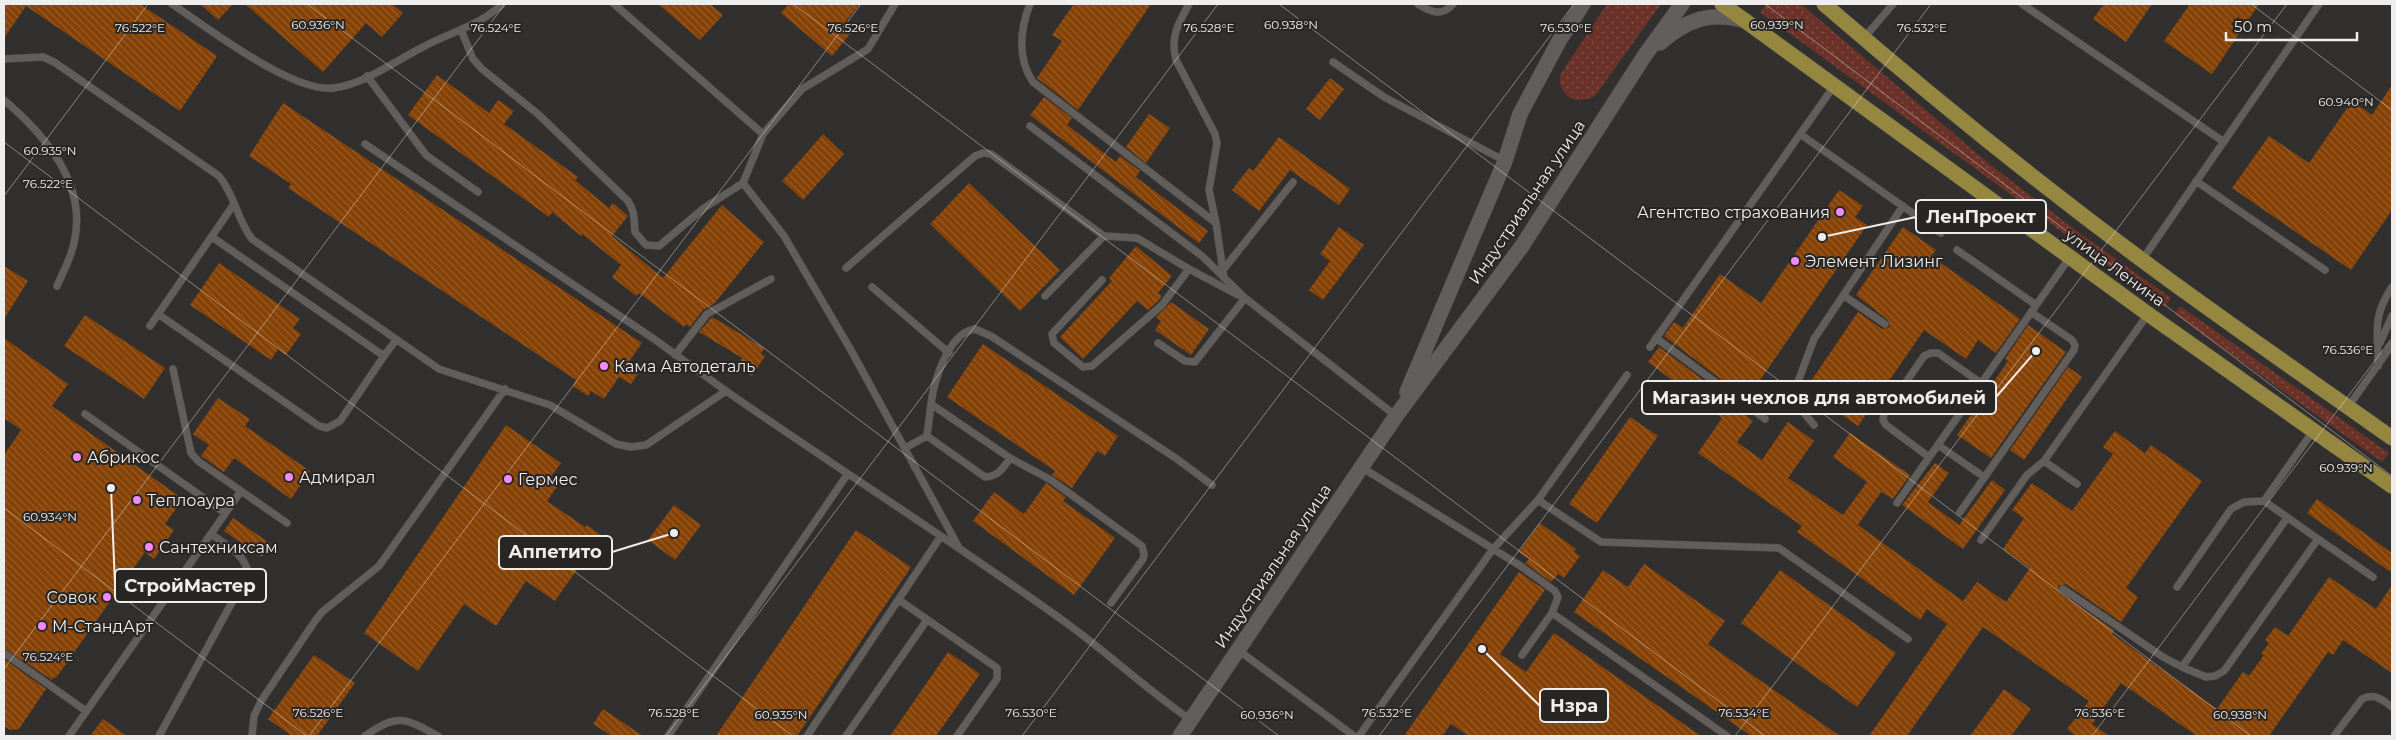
<svg xmlns="http://www.w3.org/2000/svg" width="2396" height="740" viewBox="0 0 2396 740" font-family="Montserrat,sans-serif">
<style>
.grass{fill:url(#grass-dots)}
.building{fill:url(#building-back-hatch)}
.lines{fill:none;stroke-linecap:round;stroke-linejoin:round}
.lane-casing{stroke:#4d4b49;stroke-width:8}
.secondary-casing{stroke:#4d4b49;stroke-width:16}
.primary-casing{stroke:#4d4b49;stroke-width:16}
.lane{stroke:#615e5c;stroke-width:7}
.secondary{stroke:#615e5c;stroke-width:15}
.primary{stroke:#958640;stroke-width:15}
.ticks{fill:none;stroke:#efeeec;stroke-width:1;stroke-opacity:0.45}
.poi-dot{fill:#f18bf5;stroke:#282624;stroke-width:2}
.labels{text-anchor:middle;dominant-baseline:central;stroke-width:4;stroke-linejoin:round;paint-order:stroke}
.street-label{font-size:16px;fill:#efeeec;stroke:#282624}
.poi-label{font-size:16px;fill:#efeeec;stroke:#282624;text-anchor:start}
.ticks-label{font-size:12px;text-anchor:middle;fill:#efeeec;stroke:#282624;stroke-width:4;stroke-linejoin:round;paint-order:stroke}
.leader{fill:none;stroke:#efeeec;stroke-width:2}
.callout-dot{fill:#efeeec;stroke:#282624;stroke-width:2}
.callout{fill:#282624;stroke:#efeeec;stroke-width:2}
.callout-label{font-size:18px;text-anchor:middle;font-weight:bold;fill:#efeeec}
</style>
<defs>
<pattern id="grass-dots" width="8" height="8" patternUnits="userSpaceOnUse" patternTransform="scale(1.25)"><rect width="8" height="8" fill="#6a3228"/><path d="M2 2h.1M6 6h.1" fill="none" stroke="#805047" stroke-width="1.8" stroke-linecap="round"/></pattern>
<pattern id="building-back-hatch" width="6" height="6" patternUnits="userSpaceOnUse" patternTransform="scale(1.25)"><rect width="6" height="6" fill="#864105"/><path d="M-1 5l2 2M0 0l6 6M5-1l2 2" fill="none" stroke="#975d2a"/></pattern>
</defs>
<rect width="100%" height="100%" fill="#32302e"/>
<path class="grass" d="M1607,4H1661L1595,96C1577,106 1558,97 1560,75Z
M1766,4H1801L1987,162L2078,232L2171,298L2165,307L1760,12Z
M2180,306L2389,453L2382,462L2175,314Z"/>
<path class="building" d="M4,4H140L217,56L180,111L26,6L4,38Z
M200,4H233L218,20Z
M245,4H392L403,13L382,37L366,23L323,72Z
M658,4H710L723,15L700,40Z
M789,4H860L845,22L854,29L832,56L781,13Z
M1074,4H1151L1078,110L1037,78L1062,41L1052,35Z
M2104,4H2152L2126,42L2093,19Z
M2190,4H2259L2212,74L2164,41Z
M437,75L489,113L498,100L514,111L504,124L578,177L575,180L609,208L613,203L628,216L612,236L663,278L722,205L764,242L714,304L703,310L690,327L686,324L684,327L639,293L636,296L612,277L621,265L582,234L581,236L552,212L549,217L408,115Z
M1330,78L1344,89L1320,120L1306,109Z
M2392,85V210L2351,270L2232,188L2269,136L2309,163L2352,101L2372,115Z
M1044,97L1072,118L1067,125L1116,162L1120,156L1140,171L1136,177L1208,231L1199,243L1030,115Z
M283,103L642,343L628,363L640,371L631,384L619,377L604,399L591,391L588,396L573,386L576,380L288,188L291,184L249,156Z
M1149,114L1170,128L1146,163L1126,147Z
M823,134L844,154L803,200L782,181Z
M1279,137L1350,189L1339,205L1290,170L1259,211L1232,190L1249,168L1253,171Z
M969,183L1060,270L1020,311L930,224Z
M1839,190L1863,206L1855,217L1867,225L1747,399L1664,336L1674,322L1683,328L1720,274L1761,303Z
M1339,227L1364,245L1323,300L1309,290L1330,261L1320,254Z
M1903,227L1936,250L1931,256L2020,319L1996,353L1978,340L1966,359L1924,330L1858,426L1835,410L1839,405L1809,384L1858,312L1882,329L1890,327L1888,320L1856,295Z
M1136,246L1172,276L1158,293L1162,296L1158,301L1148,310L1137,301L1083,359L1060,337L1112,281L1109,278Z
M219,263L300,319L293,328L301,334L286,355L278,349L271,360L190,305Z
M4,266L28,281L4,319Z
M1171,302L1209,329L1191,355L1155,330L1161,321L1156,317Z
M85,315L165,368L144,399L64,346Z
M712,317L764,348L761,354L765,356L752,376L737,367L742,358L699,332Z
M2028,325L2066,352L1991,458L1957,435L2008,361L2005,359Z
M4,338L68,384L52,406L183,499L165,524L174,530L154,559L145,552L56,678L54,677L52,680L4,648V455L21,430L4,418Z
M983,344L1118,436L1105,456L1097,451L1072,488L1052,475L1055,471L947,397Z
M1659,347L1741,408L1739,410L1753,421L1737,442L1762,460L1788,422L1814,441L1788,478L1843,515L1867,482L1833,457L1850,433L1910,475L1893,499L1881,492L1858,525L1963,601L1977,582L2006,602L2030,568L2003,549L2024,518L2012,510L2032,483L2072,511L2113,454L2103,447L2115,431L2145,453L2151,445L2202,481L2126,588L2138,597L2121,622L2066,584L2058,586L2060,593L2114,630L2112,634L2217,709L2243,672L2249,676L2264,655L2261,654L2269,643L2265,640L2275,627L2288,636L2329,577L2376,609L2392,585V673L2343,640L2333,655L2328,652L2269,736H2197L2121,683L2092,724L2109,736H2076L2067,729L2089,701L1983,627L1907,736H1869L1947,624L1927,609L1920,620L1797,532L1802,526L1698,453L1722,418L1648,362Z
M2068,367L2082,377L2024,460L2010,450Z
M218,398L250,419L245,426L310,471L291,499L234,458L224,472L201,456L209,445L193,434Z
M1630,417L1658,436L1597,523L1569,504Z
M506,425L561,463L550,478L559,484L547,501L585,527L587,525L601,535L555,601L526,581L496,626L464,604L418,671L364,633Z
M1935,463L1949,473L1928,502L1959,525L1992,480L2005,490L1963,549L1902,505Z
M1046,483L1066,497L1063,501L1115,538L1074,595L973,521L994,492L1024,514Z
M2317,499L2392,553V573L2307,513Z
M674,505L701,525L675,560L648,540Z
M233,518L271,544L262,557L224,531Z
M1540,523L1576,549L1574,552L1580,556L1564,578L1558,574L1551,582L1525,563L1529,559L1519,552Z
M856,530L911,567L797,736H716Z
M1644,564L1725,621L1708,644L1840,736H1751L1574,612L1603,570L1628,587Z
M1780,570L1896,653L1857,707L1741,623Z
M1519,572L1545,590L1500,654L1526,672L1554,633L1701,736H1469L1451,724L1442,736H1404Z
M948,652L980,674L936,736H890Z
M314,655L355,683L317,736H292L268,719Z
M4,659L46,689L19,729L10,730L4,726Z
M2004,689L2031,709L2011,736H1970Z
M603,709L643,736H612L593,724Z
M103,719L127,736H90Z"/>
<g class="lines">
<g class="lane-casing">
<path id="lane" d="M172,4C208,28 292,93 334,88C365,84 395,61 423,47C450,32 480,26 502,4
M1030,4C1020,29 1017,59 1033,82L1216,223L1224,278
M1189,4C1178,24 1170,37 1176,60L1215,134L1217,143L1209,190L1216,223
M1418,4C1430,12 1442,17 1453,4
M2022,4L2224,142
M461,30L473,59L482,69L538,114L628,201C635,211 634,220 635,232L646,245L659,246L704,208L743,183L763,134L614,4
M1864,38L1893,4
M4,59L43,57L54,62L219,176C235,195 237,220 252,239L439,369L550,405L616,444L631,447L646,445L726,391C838,469 954,542 1065,622C1108,653 1147,690 1191,720
M1333,62L1384,97L1505,161
M367,76L426,155L478,192
M4,100C45,135 88,184 74,243C71,258 63,272 57,286
M1030,126L1202,256L1245,298L1396,416
M763,134L802,89L868,49L895,4
M1800,134L1941,233
M365,144L654,339L726,391
M2196,181L2325,270
M743,183L784,236L852,352L958,546
M212,237L384,356L396,340
M1957,250L2036,305
M2142,260L2319,4
M846,268L975,156L983,153L991,154L1104,236
M1223,270L1293,182
M1102,280L1052,334L1054,343L1083,367L1092,366L1162,305L1189,269L1238,295
M872,287L949,353
M1843,295L1885,324
M1045,296L1104,236L1137,238L1189,269
M158,314L319,426L327,428L340,421L384,356
M150,326L234,204
M1656,338L1765,419
M1158,343L1185,361L1195,362L1245,298
M2380,343L2392,316
M1650,347L1834,86
M675,355L707,314L771,279
M2378,366C2378,331 2372,317 2392,287
M2348,407L2392,345
M85,414L225,513
M1814,425L1799,407L1794,392L1814,339L1903,206
M927,436L985,477C999,476 1003,468 1010,458
M1938,445L1984,477
M905,448L927,436L931,404
M1929,457L1886,425L1883,420L1884,414L1924,356L1931,353H1938L1981,383
M2044,461L2077,484
M1361,467L1519,565L1555,591L1558,597L1552,613L1522,655
M241,491L287,523
M1538,500L1627,375
M1897,503L2070,257
M1960,512L2074,350L2075,345L2072,340L2031,312
M2318,539L2373,577
M1981,540L2027,475L2044,461L2148,314
M2177,587L2231,509L2244,502L2264,501L2313,431
M2063,589L2163,657L2182,667L2206,677L2215,676L2224,671L2318,539L2264,501
M899,600L997,668V679L957,736
M1111,603L1143,559L1144,554L1142,546L1051,480L1010,458L931,404C934,381 948,333 975,329L991,336L1177,459L1212,485
M1552,613L1727,736
M1238,650L1354,736
M4,653L86,711
M2182,667L2287,518
M69,736L241,491L198,461L191,453L173,369
M159,736L248,573C245,554 226,545 211,534
M252,736L254,716L261,701L315,621L322,612L379,566L505,389
M365,736C397,713 405,718 438,736
M668,736L847,475
M807,736L941,536
M846,736L927,620
M1359,736L1493,549L1538,500L1601,542L1779,548L1908,639
M2334,736L2362,699C2374,693 2382,699 2392,707"/>
</g>
<g class="secondary-casing">
<path id="secondary" d="M1660,43C1687,19 1711,11 1746,21
M1407,392L1505,161L1520,114L1559,41L1583,4
M1180,736L1396,416L1522,246L1645,55L1682,4"/>
</g>
<g class="primary-casing">
<path id="primary" d="M1722,4L2148,314L2392,486
M1824,4C1927,93 2033,179 2142,260C2224,321 2309,379 2392,438"/>
</g>
<use href="#lane" class="lane"/>
<use href="#secondary" class="secondary"/>
<use href="#primary" class="primary"/>
</g>
<path class="ticks" d="M307,4L1279,736M793,4L1765,736M1279,4L2251,736M1765,4L2392,476M2251,4L2392,110M4,142L793,736M4,196L148,4M4,508L307,736M4,669L505,4M309,736L861,4M666,736L1218,4M1022,736L1574,4M1379,736L1931,4M1735,736L2287,4M2092,736L2392,338"/>
<g class="poi-dot">
<circle cx="1840" cy="212" r="5"/>
<circle cx="1795" cy="261" r="5"/>
<circle cx="604" cy="366" r="5"/>
<circle cx="77" cy="457" r="5"/>
<circle cx="289" cy="477" r="5"/>
<circle cx="508" cy="479" r="5"/>
<circle cx="137" cy="500" r="5"/>
<circle cx="149" cy="547" r="5"/>
<circle cx="107" cy="597" r="5"/>
<circle cx="42" cy="626" r="5"/>
</g>
<g class="labels">
<g class="street-label">
<text transform="translate(1527 202) rotate(-56)">Индустриальная улица</text>
<text transform="translate(2115 268) rotate(36)">улица Ленина</text>
<text transform="translate(1273 566) rotate(-56)">Индустриальная улица</text>
</g>
<g class="poi-label">
<text x="1830" y="212" text-anchor="end">Агентство страхования</text>
<text x="1805" y="261">Элемент Лизинг</text>
<text x="614" y="366">Кама Автодеталь</text>
<text x="87" y="457">Абрикос</text>
<text x="299" y="477">Адмирал</text>
<text x="518" y="479">Гермес</text>
<text x="147" y="500">Теплоаура</text>
<text x="159" y="547">Сантехниксам</text>
<text x="97" y="597" text-anchor="end">Совок</text>
<text x="52" y="626">М-СтандАрт</text>
</g>
</g>
<g class="ticks-label">
<text x="318" y="29">60.936°N</text>
<text x="1777" y="29">60.939°N</text>
<text x="1291" y="29">60.938°N</text>
<text x="140" y="32">76.522°E</text>
<text x="496" y="32">76.524°E</text>
<text x="853" y="32">76.526°E</text>
<text x="1209" y="32">76.528°E</text>
<text x="1566" y="32">76.530°E</text>
<text x="1922" y="32">76.532°E</text>
<text x="2346" y="106">60.940°N</text>
<text x="50" y="155">60.935°N</text>
<text x="48" y="188">76.522°E</text>
<text x="2348" y="354">76.536°E</text>
<text x="2346" y="472">60.939°N</text>
<text x="50" y="521">60.934°N</text>
<text x="48" y="661">76.524°E</text>
<text x="318" y="717">76.526°E</text>
<text x="674" y="717">76.528°E</text>
<text x="1031" y="717">76.530°E</text>
<text x="1387" y="717">76.532°E</text>
<text x="1744" y="717">76.534°E</text>
<text x="2100" y="717">76.536°E</text>
<text x="781" y="719">60.935°N</text>
<text x="1267" y="719">60.936°N</text>
<text x="2240" y="719">60.938°N</text>
</g>
<path class="leader" d="M1822 237L1916 217M2036 351L1996 397M674 533L612 552M111 488L115 585M1482 649L1540 706"/>
<g class="callout-dot">
<circle cx="1822" cy="237" r="5"/>
<circle cx="2036" cy="351" r="5"/>
<circle cx="674" cy="533" r="5"/>
<circle cx="111" cy="488" r="5"/>
<circle cx="1482" cy="649" r="5"/>
</g>
<g class="callout">
<rect x="1916" y="200" width="130" height="33" rx="5"/>
<rect x="1642" y="381" width="354" height="33" rx="5"/>
<rect x="499" y="536" width="113" height="33" rx="5"/>
<rect x="115" y="569" width="151" height="33" rx="5"/>
<rect x="1540" y="689" width="68" height="33" rx="5"/>
</g>
<g class="callout-label">
<text x="1981" y="223">ЛенПроект</text>
<text x="1819" y="404">Магазин чехлов для автомобилей</text>
<text x="555" y="558">Аппетито</text>
<text x="190" y="592">СтройМастер</text>
<text x="1574" y="712">Нзра</text>
</g>
<rect width="2396" height="740" fill="none" stroke="#efeeec" stroke-width="10"/>
<path d="M2226 32v8h131v-8" fill="none" stroke="#efeeec" stroke-width="2.5"/>
<text x="2234" y="32" font-size="15" fill="#efeeec" stroke="#282624" stroke-width="4" paint-order="stroke">50 m</text>
</svg>
